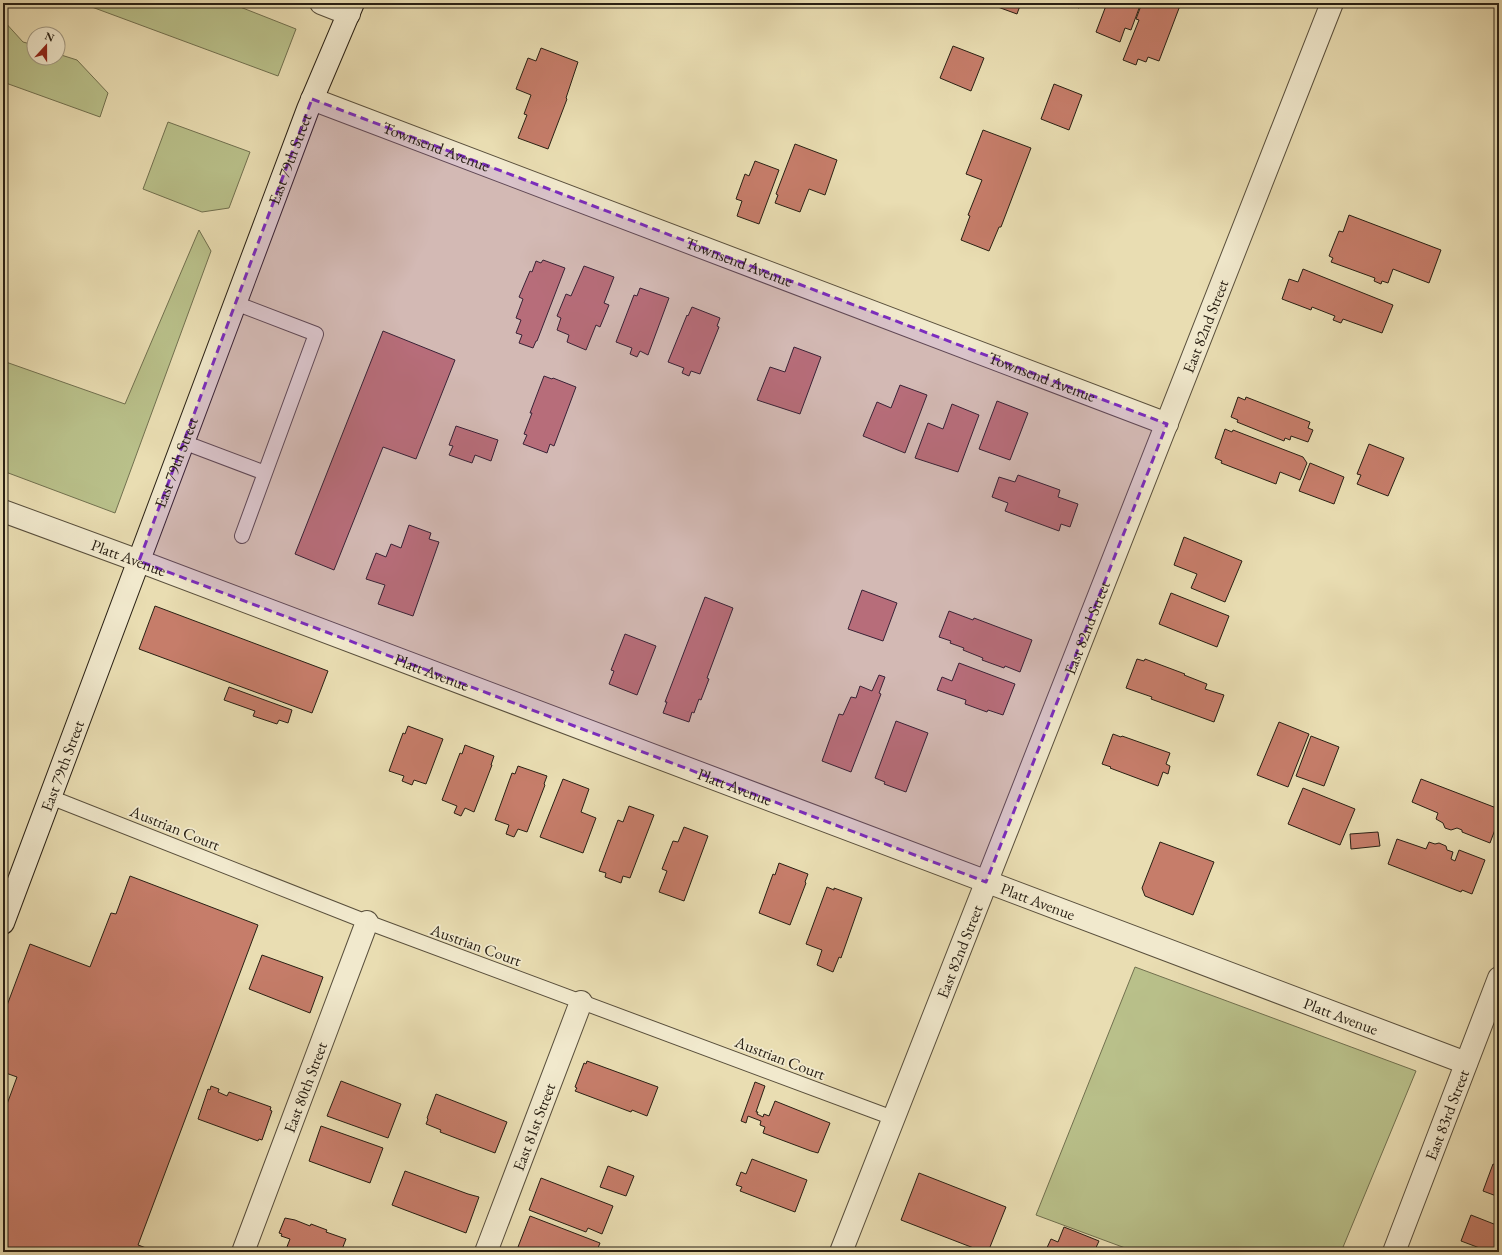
<svg xmlns="http://www.w3.org/2000/svg" width="1502" height="1255" viewBox="0 0 1502 1255" font-family="'EB Garamond',serif">
<style>
.green{fill:#b9c08a;stroke:#71704f}
.building{fill:#c67d6a;stroke:#292014}
.lines{fill:none;stroke-linecap:round;stroke-linejoin:round}
.lane-casing{stroke:#594f3c;stroke-width:16}
.street-casing{stroke:#594f3c;stroke-width:24}
.secondary-casing{stroke:#292014;stroke-width:24}
.lane{stroke:#f1e9cd;stroke-width:14}
.street{stroke:#f1e9cd;stroke-width:22}
.secondary{stroke:#f1e9cd;stroke-width:22}
.marked{fill:#7b2cbf;fill-opacity:0.2;stroke:#7b2cbf;stroke-width:3;stroke-dasharray:8 5;stroke-linejoin:round}
.labels{text-anchor:middle;dominant-baseline:central;stroke-width:3.5;stroke-linejoin:round;paint-order:stroke}
.street-label{font-size:16px;fill:#292014;stroke:#f1e9cd}
</style>
<rect width="100%" height="100%" fill="#e9ddb2"/>
<filter id="stains"><feTurbulence type="fractalNoise" baseFrequency=".005" numOctaves="4"/><feColorMatrix values="0 0 0 0 .2 0 0 0 0 .09 0 0 0 0 .02 0 0 0 .5 -.17"/></filter>
<radialGradient id="worn" r=".72"><stop offset=".6" stop-color="#630" stop-opacity="0"/><stop offset="1" stop-color="#630" stop-opacity=".3"/></radialGradient>
<path class="green" d="M81,3H230L296,29L278,76Z
M3,20L23,42L34,45V58H58V54L77,60L108,93L100,117L3,82Z
M168,122L250,152L229,208L202,212L143,189Z
M199,230L211,251L115,513L3,471V361L125,404Z
M1135,967L1416,1071L1341,1252H1136L1036,1215Z"/>
<path class="building" d="M996,3H1021L1017,14L995,6Z
M1065,3H1081L1079,8Z
M1107,3H1141L1131,30L1125,28L1120,42L1096,32Z
M1142,3H1181L1159,61L1148,57L1146,62L1138,59L1136,65L1123,60L1139,20L1136,19Z
M953,46L984,58L971,91L940,78Z
M541,48L578,62L566,98L567,99L548,149L518,138L527,115L524,114L531,95L516,89L528,58L536,61Z
M1054,84L1082,95L1069,130L1041,119Z
M983,130L1031,148L1001,227H999L989,251L961,240L970,216L968,215L982,180L966,174Z
M795,144L837,160L825,195L809,189L800,212L775,203L778,195L776,194Z
M755,161L779,170L759,224L737,216L742,201L736,199L745,174L749,176Z
M1349,215L1441,250L1429,283L1393,269L1388,283L1382,281L1381,284L1374,281L1375,278L1331,262L1333,258L1329,256L1339,231L1343,232Z
M543,260L565,268L537,341H536L533,348L519,343L522,335L516,333L521,320L516,318L523,299L519,297L530,271L532,272L536,261L541,263Z
M584,266L614,277L604,303L609,305L600,327L596,325L586,350L567,342L569,335L557,330L561,318L557,316L566,294L571,296Z
M1303,269L1393,305L1382,333L1343,319L1341,323L1333,320L1335,316L1312,307L1311,310L1282,299L1289,279L1298,282Z
M640,288L669,298L648,355L640,351L637,357L630,354L632,348L616,342L634,295L637,296Z
M692,307L720,318L717,326L719,327L700,374L691,371L689,376L682,373L684,368L668,362L687,315L688,316Z
M383,331L455,360L416,459L383,447L334,570L295,554Z
M794,347L821,357L800,414L757,400L770,367L785,372Z
M544,376L552,379L553,378L576,387L554,446L550,444L547,453L523,444L527,435L524,434L532,413H530Z
M900,385L927,395L905,453L863,436L877,402L891,408Z
M1238,397L1245,400L1246,397L1310,422L1308,428L1313,430L1308,442L1291,436L1290,440L1285,438L1284,441L1237,422L1238,420L1231,417Z
M997,401L1028,413L1010,460L979,449Z
M952,404L979,415L958,472L915,458L928,423L943,429Z
M456,426L498,440L491,461L475,455L472,463L449,455L453,446L449,445Z
M1225,429L1232,432L1233,430L1303,457L1307,463L1300,480L1280,472L1276,484L1221,463L1222,461L1215,458Z
M1369,444L1404,458L1388,496L1357,484L1361,475L1357,474Z
M1310,463L1344,477L1334,504L1299,491Z
M1018,475L1060,490L1058,497L1078,504L1070,527L1061,524L1059,531L1005,511L1008,503L992,497L999,477L1015,482Z
M409,525L431,533L429,539L439,542L413,616L378,604L385,585L366,579L376,553L386,557L391,544L401,548Z
M1184,537L1242,561L1225,602L1191,588L1197,574L1174,565Z
M862,590L897,603L883,641L848,629Z
M1171,593L1229,616L1217,647L1159,624Z
M705,597L733,608L707,678L709,679L701,700L699,699L694,713L692,712L689,722L663,713L667,702H665Z
M155,606L328,671L312,713L139,649Z
M949,611L973,620L974,618L1032,640L1020,672L1005,666L1004,668L982,660L983,658L963,650L964,648L950,643L951,641L939,637Z
M625,634L656,646L637,695L609,684L614,671L611,670Z
M1137,659L1144,661L1145,659L1185,674L1184,675L1207,684L1205,689L1224,695L1214,722L1151,699L1152,697L1126,688Z
M959,663L1015,684L1003,715L988,710L987,712L965,704L966,700L937,690L942,677L952,681Z
M879,675L885,677L879,693L881,694L851,772L822,761L839,714L843,715L851,697L856,698L860,686L872,691Z
M229,687L292,710L288,723L279,720L277,724L253,716L255,711L224,700Z
M896,721L928,733L906,792L884,784L885,782L875,778Z
M1279,722L1309,734L1288,787L1257,775Z
M408,726L443,739L426,784L414,780L412,785L402,781L404,776L389,771L403,733L405,734Z
M1113,734L1121,737L1122,736L1170,753L1166,764L1170,766L1168,774L1163,772L1158,786L1110,768L1111,767L1102,764Z
M1311,736L1339,747L1324,786L1296,776Z
M465,745L494,756L491,765H492L474,812L465,808L461,816L454,813L457,806L442,800L460,753L462,754Z
M518,766L547,776L544,784L545,785L527,832L518,829L514,837L506,834L509,825L495,820L512,773L515,774Z
M563,779L589,789L581,812L596,818L583,853L540,837Z
M1421,779L1499,809V819L1490,843L1462,832V830L1457,828L1451,830L1445,828L1443,823L1436,819L1438,813L1412,802Z
M1303,788L1355,809L1340,845L1288,824Z
M629,806L654,815L630,878L623,876L621,883L605,877L606,873L599,871L618,820L623,822Z
M684,827L708,836L684,901L659,892L667,871L662,869L673,841L678,842Z
M1378,832L1380,846L1351,849L1350,834Z
M1397,839L1426,849L1429,842L1435,844L1439,843L1446,846L1447,850L1453,852L1451,859L1455,861L1459,850L1485,860L1472,894L1462,890L1461,892L1388,864Z
M1160,842L1214,862L1193,915L1145,896L1142,888Z
M779,863L808,874L805,882L806,883L790,925L759,913L773,874L775,875Z
M130,876L258,925L138,1245L157,1252H3V1115L17,1077L3,1072V1016L30,944L90,967L111,913L116,914Z
M827,887L834,890V888L862,898L841,958L839,957L833,972L817,965L822,950L806,944Z
M262,955L323,977L310,1013L249,989Z
M587,1061L658,1087L647,1116L632,1110L631,1112L575,1091L577,1088L575,1087L584,1063L586,1064Z
M341,1081L401,1104L388,1138L327,1116Z
M755,1082L765,1086L756,1112H758L757,1114L763,1117L764,1114L769,1116L775,1101L830,1123L818,1153L811,1151L763,1133L765,1127L760,1125L761,1121L748,1116L746,1123L741,1121Z
M211,1086L219,1089L218,1092L227,1096L229,1092L271,1107L270,1110L272,1111L262,1140L259,1139L258,1141L198,1119L208,1089L210,1090Z
M436,1094L507,1122L495,1153L440,1132L441,1130L426,1124L428,1119L427,1118Z
M321,1126L383,1148L370,1183L309,1161Z
M752,1159L807,1180L795,1212L740,1191L742,1187L736,1185L741,1172L746,1174Z
M1493,1164L1499,1166V1197L1483,1191Z
M608,1166L634,1176L626,1196L600,1187Z
M405,1171L468,1194L479,1197L466,1233L392,1205Z
M919,1173L1006,1207L988,1252H984L901,1220Z
M541,1178L613,1206L602,1234L588,1228L586,1232L529,1210Z
M1471,1215L1499,1226V1252H1484L1485,1250L1461,1241Z
M530,1216L600,1243L598,1248L601,1249L600,1252H530L518,1247Z
M285,1218L295,1220L310,1226L311,1224L327,1230L326,1232L346,1239L341,1252H285L290,1239L281,1236L282,1234L279,1233Z
M1064,1227L1099,1241L1094,1252H1045L1051,1239L1058,1242Z"/>
<g class="lines">
<g class="lane-casing">
<path id="lane" d="M183,442L265,473L316,334L235,303
M242,536L265,473
M50,797L367,922L893,1118"/>
</g>
<g class="street-casing">
<g id="street">
<path d="M321,3L349,14"/>
<path id="s1" d="M312,99L1167,424"/>
<path id="s2" d="M3,511L139,561L1466,1063"/>
<path id="s3" d="M243,1252L367,922"/>
<path id="s4" d="M486,1252L581,1002"/>
<path id="s5" d="M841,1252L1332,3"/>
<path id="s6" d="M1394,1252L1499,978"/>
</g>
</g>
<g class="secondary-casing">
<g id="secondary">
<path id="s7" d="M3,923L308,109L353,3"/>
</g>
</g>
<use href="#lane" class="lane"/>
<use href="#street" class="street"/>
<use href="#secondary" class="secondary"/>
</g>
<path class="marked" d="M312,99L1167,424L986,882L139,561Z"/>
<g class="labels">
<g class="street-label">
<text stroke="none"><textPath href="#s1" startOffset="133">Townsend Avenue</textPath></text>
<text stroke="none"><textPath href="#s7" startOffset="816">East 79th Street</textPath></text>
<text stroke="none"><textPath href="#s1" startOffset="457">Townsend Avenue</textPath></text>
<text stroke="none"><textPath href="#s5" startOffset="995">East 82nd Street</textPath></text>
<text stroke="none"><textPath href="#s1" startOffset="781">Townsend Avenue</textPath></text>
<text stroke="none"><textPath href="#s7" startOffset="492">East 79th Street</textPath></text>
<text stroke="none"><textPath href="#s2" startOffset="134">Platt Avenue</textPath></text>
<text stroke="none"><textPath href="#s5" startOffset="671">East 82nd Street</textPath></text>
<text stroke="none"><textPath href="#s2" startOffset="458">Platt Avenue</textPath></text>
<text stroke="none"><textPath href="#s7" startOffset="168">East 79th Street</textPath></text>
<text stroke="none"><textPath href="#s2" startOffset="782">Platt Avenue</textPath></text>
<text transform="translate(175 828) rotate(22)">Austrian Court</text>
<text stroke="none"><textPath href="#s2" startOffset="1106">Platt Avenue</textPath></text>
<text transform="translate(476 945) rotate(20)">Austrian Court</text>
<text stroke="none"><textPath href="#s5" startOffset="323">East 82nd Street</textPath></text>
<text stroke="none"><textPath href="#s2" startOffset="1430">Platt Avenue</textPath></text>
<text transform="translate(780 1058) rotate(21)">Austrian Court</text>
<text stroke="none"><textPath href="#s3" startOffset="176">East 80th Street</textPath></text>
<text stroke="none"><textPath href="#s6" startOffset="147">East 83rd Street</textPath></text>
<text stroke="none"><textPath href="#s4" startOffset="134">East 81st Street</textPath></text>
</g>
</g>
<rect width="1502" height="1255" fill="none" stroke="#e9ddb2" stroke-width="16"/>
<rect x="4" y="4" width="1494" height="1247" fill="none" stroke="#292014" stroke-width="2"/>
<rect x="8" y="8" width="1486" height="1239" fill="none" stroke="#292014"/>
<g transform="translate(46 46) rotate(21)"><circle r="19" fill="#f1e9cd" stroke="#a19983"/>
<path d="M0-3L7 15L0 10L-7 15Z" fill="#8f2418"/>
<text y="-6" font-size="11" font-weight="bold" text-anchor="middle" fill="#292014">N</text>
</g>
<rect width="100%" height="100%" filter="url(#stains)"/>
<rect width="100%" height="100%" fill="url(#worn)"/>
</svg>
